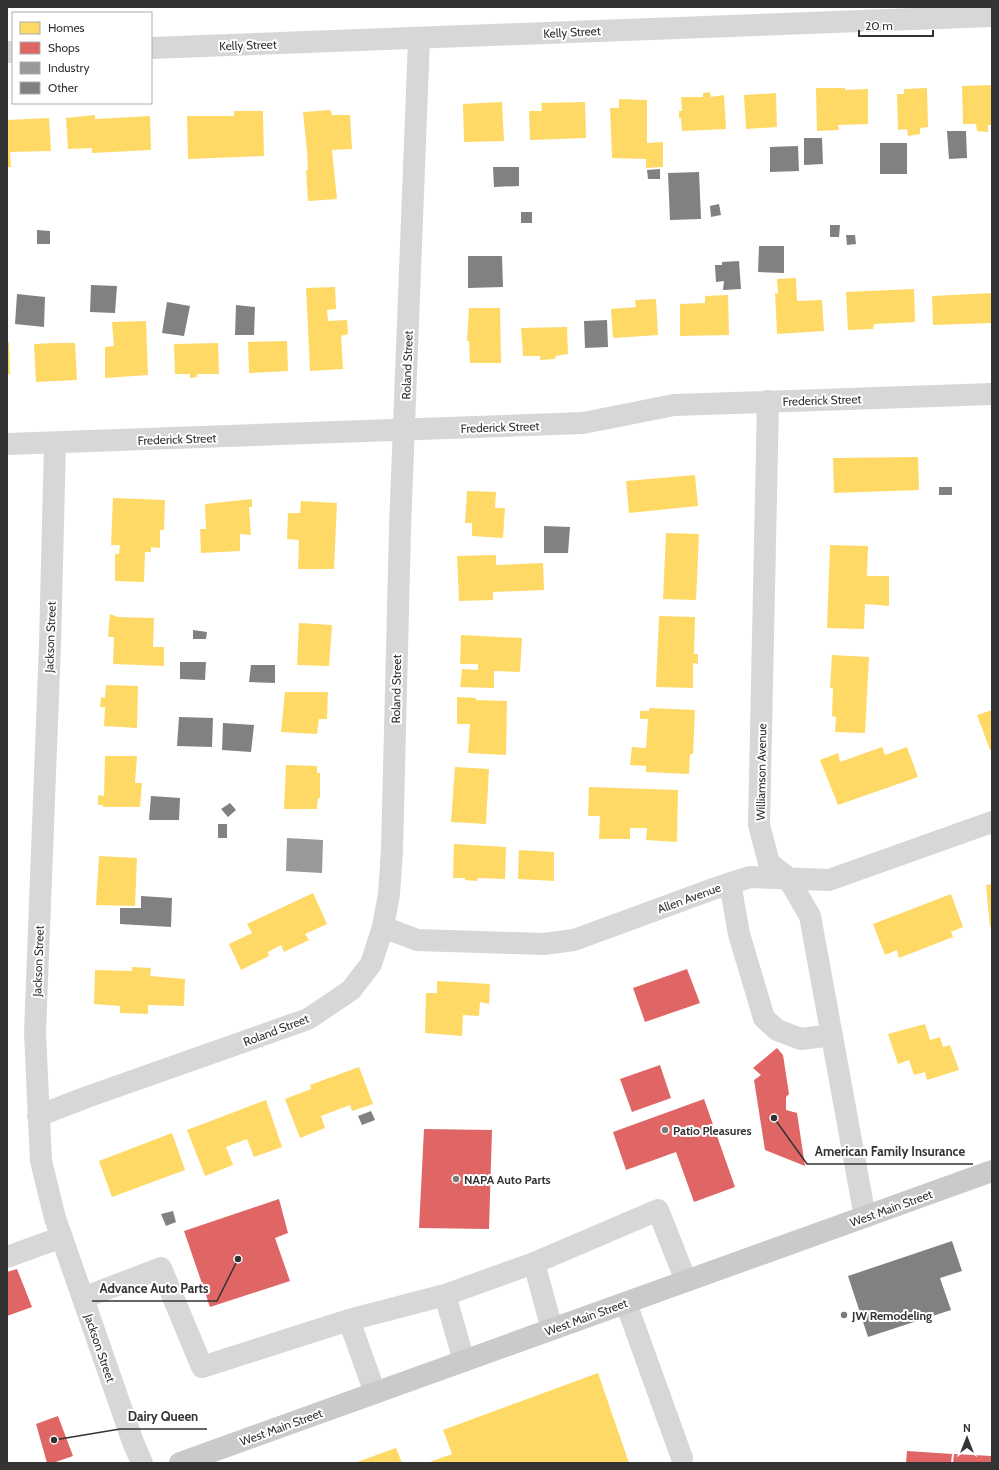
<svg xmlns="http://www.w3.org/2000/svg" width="999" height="1470" viewBox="0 0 999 1470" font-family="Cabin,sans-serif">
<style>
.homes{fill:#ffd966}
.shops{fill:#e06666}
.industry{fill:#999}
.building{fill:#818181}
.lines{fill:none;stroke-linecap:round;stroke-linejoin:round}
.minor{stroke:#d7d7d7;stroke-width:22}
.major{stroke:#cacaca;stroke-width:22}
.poi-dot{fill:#7a7a7a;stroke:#fff;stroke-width:1.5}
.labels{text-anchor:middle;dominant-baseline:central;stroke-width:4;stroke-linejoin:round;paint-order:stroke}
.street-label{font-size:12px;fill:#333;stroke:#fff}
.poi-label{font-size:12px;font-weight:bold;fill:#333;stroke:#fff;text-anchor:start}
.leader{fill:none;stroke:#333;stroke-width:1.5}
.callout-dot{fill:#333;stroke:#fff;stroke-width:1.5}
.callout-label{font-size:13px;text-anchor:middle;font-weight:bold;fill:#333;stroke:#fff;stroke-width:4;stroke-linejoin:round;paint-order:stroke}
</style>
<rect width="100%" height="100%" fill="#fff"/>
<path class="homes" d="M992,85V125H988V132L977,131L976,124H963L962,86Z
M816,88H845V90L868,89V124L838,125L839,130L817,131Z
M927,88L928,127L920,128V134L908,136L907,129L898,130L897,94H904V89Z
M710,92L711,97L724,95L726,129L682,131L681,118H679V111H682L681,97H703V93Z
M776,93L777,127L746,129L744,95Z
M619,99L647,100V143L663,142V167L646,168V159L612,158L610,108H619Z
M502,102L504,141L464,142L463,104Z
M585,102L586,138L530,140L529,111H542L541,103Z
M331,110L332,115H350L352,149L332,150L337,199L308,201L306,170H308L307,151L303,112Z
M234,111H263L264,156L188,159L187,116H234Z
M95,115V119L150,116L151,150L92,153V148L68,149L66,118Z
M49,118L51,151L10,152L11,167H7V120Z
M796,278L797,301L822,300L824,331L777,334L775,293L778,294L777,279Z
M335,287L336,309L327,310L328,321L347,320L348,334L341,336L343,369L310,371L306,288Z
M914,289L915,322L874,324L873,329L848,330L846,292Z
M992,293V323L933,325L932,296Z
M728,295L729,335L680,336V304L705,303V296Z
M656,299L658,335L613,338L611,309L636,307L635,300Z
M469,308H500L501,363H470L469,341H467Z
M146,321L148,375L105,378V347L114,346L112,322Z
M567,327L568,354L556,356L555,359L540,360V356H523L521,328Z
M287,341L288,371L249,373L248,342Z
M9,342L10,374H7V343Z
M56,343H75L77,380L36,382L34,344Z
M218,343L219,374H197V377L190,378V374H175L174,344Z
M918,457L919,490L834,493L833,458Z
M695,475L698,506L629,513L626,481Z
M467,491L496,492L495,508H505L503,538L472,536V523H465Z
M113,498L165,500L164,530H160V548L151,547V552H145L144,582L115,581V554H119L120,545H111Z
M252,499V507H249L251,535L240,534V551L201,553L200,529H206L205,504Z
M301,501L337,503L334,569H298L299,540L287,539L288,513H300Z
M666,533L699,534L696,600L663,599Z
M830,545L868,546L867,576H889V606L865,604L864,629L827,628Z
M496,555V565L543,563L544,590L493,592V600L459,601L457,556Z
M110,614L118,617L154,618L153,647H164V666L113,664L114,637H108Z
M659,616L695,617L694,654H698V664L693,663V688L656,687Z
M299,623L332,625L329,666L297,665Z
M461,635L522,638L520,672L494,671V688L460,687L462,669L478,670V664H460Z
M832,655L869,657L865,733L835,732L836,717L832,716L833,688H830Z
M106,685L138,686L137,728L104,726L105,707H100L101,697L105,698Z
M285,692H328L327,719H319L317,734L281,732Z
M457,697L476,698V700L507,701L506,755L468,753L470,724H457Z
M649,708L695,710L693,754H690L689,774L646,772V766L630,765L632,747L646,748L648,719H640V711H649Z
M992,710V750H990L977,715Z
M882,747L885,755L907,747L918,777L838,805L820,760L838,753L840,762Z
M105,756H137L135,783H142L140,807H103V805H98V795L104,796Z
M286,765L317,766V773H320V798H318L317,809H284Z
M455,767L489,769L486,824L451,822Z
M589,787L678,790L677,842L646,840L647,828H630V839H599L600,816H588Z
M454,844L506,847L505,879L478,878L477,881L465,880V878H453Z
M519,850L554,852V881L518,879Z
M99,856L137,858L135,906L96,905Z
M992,884V926L990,927L986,885Z
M313,893L327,924L305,934L309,940L284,952L281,945L268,952L269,956L241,970L229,944L252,933L247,924Z
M951,894L963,927L951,932L953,937L899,958L897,950L885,955L873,924Z
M132,967L151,968L150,976L185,979L184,1006L148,1005V1014L120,1013V1006L94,1004L95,970L132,971Z
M437,981L490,984L489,1004L480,1002L479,1016L463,1015L462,1036L425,1033L426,993H437Z
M925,1024L930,1040L940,1037L943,1047L950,1045L959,1070L927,1080L925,1072L914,1075L909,1060L898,1064L888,1034Z
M359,1067L373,1104L352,1111L350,1105L321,1116L325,1128L300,1138L285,1099L311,1089L310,1085Z
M266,1100L282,1147L254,1157L247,1139L226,1147L233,1165L205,1176L187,1130Z
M172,1133L185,1170L112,1197L99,1161Z
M598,1373L629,1463H427L452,1454L443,1430Z
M396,1448L402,1463H354Z"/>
<path class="shops" d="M687,969L700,1003L645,1022L633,988Z
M777,1048L783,1055L789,1094L786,1097V1110L797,1113L805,1166L765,1150L754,1080L761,1075L753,1068Z
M660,1065L671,1098L632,1112L620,1079Z
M704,1099L735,1187L694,1202L676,1152L626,1170L613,1132Z
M424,1129L492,1130L489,1229L419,1228Z
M279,1199L288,1233L275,1238L290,1281L210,1307L184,1231Z
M17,1269L32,1307L7,1316V1272Z
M58,1416L73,1456L53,1463H47L36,1424Z
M907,1451L952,1454L951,1463H906Z
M954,1454L992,1456V1463H953Z"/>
<path class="industry" d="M287,838L323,840L322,873L286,871Z"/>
<path class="building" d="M947,131H966L967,158L949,159Z
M804,138H822L823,164L804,165Z
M880,143H907V174H880Z
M798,146L799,171L770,172V147Z
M493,167H519V186L494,187Z
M660,169V179H648L647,170Z
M699,172L701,219L670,220L668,173Z
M719,204L721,215L711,217L710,206Z
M521,212H532V223H521Z
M830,225H840L839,237H830Z
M37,230L50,231V244H37Z
M846,235H855L856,244L847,245Z
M759,246H784V273L758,272Z
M468,256H502L503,287L468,288Z
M739,261L741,289L723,290L724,281L716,282L715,265H722V262Z
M91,285L117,286L115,313L90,312Z
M17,294L45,297L44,327L15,324Z
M167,302L190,306L184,336L162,333Z
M236,305L255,307L254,335H235Z
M607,320L608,347L585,348L584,321Z
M939,487H952V495H939Z
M544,526L570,527L568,553H544Z
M193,630L207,632L206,639H193Z
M180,662H206L205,680L180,679Z
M251,665H275V683L249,682Z
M179,717L213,718L212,747L177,746Z
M223,723L254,725L251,752L222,750Z
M151,796L180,798L179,820H149Z
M230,803L236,810L228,817L221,809Z
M218,824H227V838H218Z
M141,896L172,898L171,927L120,924V908H141Z
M371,1111L375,1120L362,1125L358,1116Z
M173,1211L176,1222L166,1226L161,1214Z
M952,1241L962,1271L940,1278L951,1310L868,1337L848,1276Z"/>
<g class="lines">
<path class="minor" d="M151,48C431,39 712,25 992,16
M7,52H13
M768,401L759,825L769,863L788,878L810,916L865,1217
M55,443L50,644L35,1033L41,1161L55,1218L133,1442L142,1463
M7,444L583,423L674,405L992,394
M730,883L739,934L764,1018L777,1030L801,1039L832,1035
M383,927L417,940L544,944L574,940L713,889L750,877L829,880L992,822
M38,1116L87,1097L308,1019L351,990L371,964L383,927L389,894L392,850L400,528L419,39
M7,1257L62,1237
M534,1263L658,1210L686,1281
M445,1295L534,1263L552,1329
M83,1298L161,1268L202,1367L349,1320L375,1393
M626,1303L682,1458
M349,1320L445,1295L464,1361"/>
<path class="major" d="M180,1463L992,1171"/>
</g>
<g class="poi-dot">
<circle cx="665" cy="1130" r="4"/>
<circle cx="456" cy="1179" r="4"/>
<circle cx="844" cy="1315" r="4"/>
</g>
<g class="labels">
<g class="street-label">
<text transform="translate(572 32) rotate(-3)">Kelly Street</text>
<text transform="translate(248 45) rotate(-2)">Kelly Street</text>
<text transform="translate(407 365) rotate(-88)">Roland Street</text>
<text transform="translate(822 400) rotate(-2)">Frederick Street</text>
<text transform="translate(500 427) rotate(-2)">Frederick Street</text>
<text transform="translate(177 439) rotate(-2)">Frederick Street</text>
<text transform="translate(50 637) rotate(-88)">Jackson Street</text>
<text transform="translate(396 689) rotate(-89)">Roland Street</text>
<text transform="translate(761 772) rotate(-89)">Williamson Avenue</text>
<text transform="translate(689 898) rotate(-20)">Allen Avenue</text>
<text transform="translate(38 961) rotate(-88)">Jackson Street</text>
<text transform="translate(276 1030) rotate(-21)">Roland Street</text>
<text transform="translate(891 1208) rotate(-20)">West Main Street</text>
<text transform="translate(586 1317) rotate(-20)">West Main Street</text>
<text transform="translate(100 1348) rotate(71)">Jackson Street</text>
<text transform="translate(281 1427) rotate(-20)">West Main Street</text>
</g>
<g class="poi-label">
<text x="673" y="1130">Patio Pleasures</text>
<text x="464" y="1179">NAPA Auto Parts</text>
<text x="852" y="1315">JW Remodeling</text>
</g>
</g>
<path class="leader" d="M774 1118L807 1164H973M238 1259L217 1301H92M54 1440L120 1429H207"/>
<g class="callout-dot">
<circle cx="774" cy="1118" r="4"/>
<circle cx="238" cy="1259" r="4"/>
<circle cx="54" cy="1440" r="4"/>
</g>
<g class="callout-label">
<text x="890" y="1156">American Family Insurance</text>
<text x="154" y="1293">Advance Auto Parts</text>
<text x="163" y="1421">Dairy Queen</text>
</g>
<rect width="999" height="1470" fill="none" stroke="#333333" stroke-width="16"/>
<rect x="12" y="12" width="140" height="92" fill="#ffffff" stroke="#adadad"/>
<rect x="20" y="22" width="20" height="12" fill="#ffd966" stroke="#adadad"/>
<text x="48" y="32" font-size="12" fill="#333333">Homes</text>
<rect x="20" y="42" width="20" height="12" fill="#e06666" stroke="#adadad"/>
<text x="48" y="52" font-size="12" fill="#333333">Shops</text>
<rect x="20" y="62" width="20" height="12" fill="#999999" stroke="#adadad"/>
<text x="48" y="72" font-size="12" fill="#333333">Industry</text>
<rect x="20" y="82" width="20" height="12" fill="#818181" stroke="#adadad"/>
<text x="48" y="92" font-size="12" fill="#333333">Other</text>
<g transform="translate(967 1438)" stroke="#ffffff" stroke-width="3" paint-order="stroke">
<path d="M0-3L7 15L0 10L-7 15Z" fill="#333333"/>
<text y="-6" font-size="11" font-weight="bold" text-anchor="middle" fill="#333333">N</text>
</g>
<path d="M859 30v6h74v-6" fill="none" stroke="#333333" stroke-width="2"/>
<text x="865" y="30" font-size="12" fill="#333333" stroke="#ffffff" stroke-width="3" paint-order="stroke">20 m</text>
</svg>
